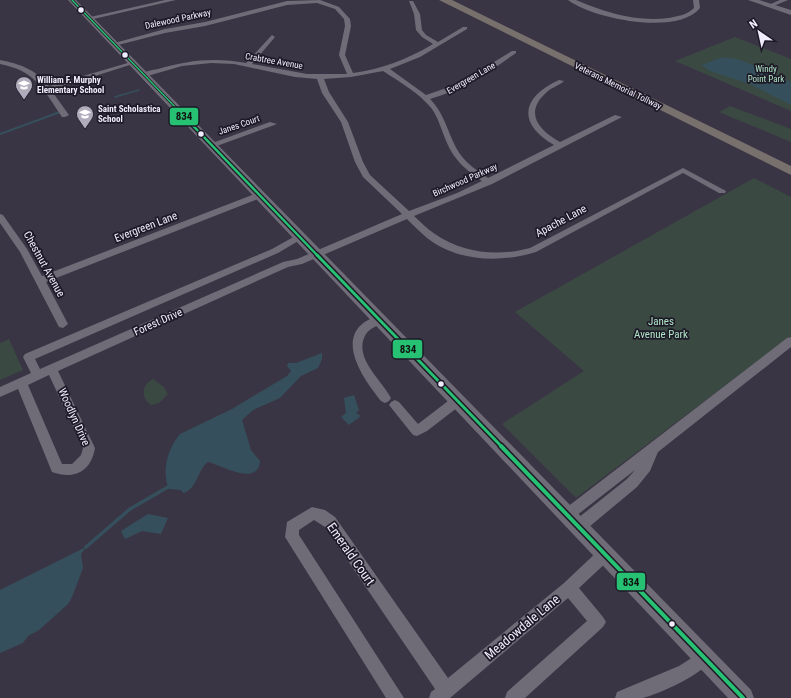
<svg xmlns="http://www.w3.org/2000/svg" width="791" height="698" viewBox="0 0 791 698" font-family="'Roboto Condensed',sans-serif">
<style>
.green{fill:#3b4943}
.water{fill:#35505c}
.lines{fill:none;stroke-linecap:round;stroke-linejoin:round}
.stream-far2{stroke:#35505c;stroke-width:1.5}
.stream-far1{stroke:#35505c;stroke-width:2}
.stream{stroke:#35505c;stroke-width:3.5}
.street{fill:#6f6b77;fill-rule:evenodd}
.secondary{fill:#6f6b77;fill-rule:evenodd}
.highway{fill:#78706d;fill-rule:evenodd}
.bus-1-far3-casing{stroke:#1d1926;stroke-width:3}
.bus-1-far2-casing{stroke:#1d1926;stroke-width:5}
.bus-1-far1-casing{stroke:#1d1926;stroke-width:6}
.bus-1-casing{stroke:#1d1926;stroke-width:7}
.bus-1-far3{stroke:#26c172;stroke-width:1.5}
.bus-1-far2{stroke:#26c172;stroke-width:2.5}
.bus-1-far1{stroke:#26c172;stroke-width:3}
.bus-1{stroke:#26c172;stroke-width:4}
.bus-dot{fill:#f0ecfd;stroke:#1d1926;stroke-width:1.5}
.labels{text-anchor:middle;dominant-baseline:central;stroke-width:3.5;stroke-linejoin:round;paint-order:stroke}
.far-street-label{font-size:9px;fill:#f0ecfd;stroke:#1d1926}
.far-park-label{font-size:9px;fill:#b0e6c8;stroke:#1d1926}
.far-poi-label{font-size:9px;font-weight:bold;fill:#f0ecfd;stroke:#1d1926;text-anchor:start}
.street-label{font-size:11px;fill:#f0ecfd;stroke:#1d1926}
.park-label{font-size:11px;fill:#b0e6c8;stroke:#1d1926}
.near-street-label{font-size:13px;fill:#f0ecfd;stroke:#1d1926}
.line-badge{stroke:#1d1926;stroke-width:1.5}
.pale-badge-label{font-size:11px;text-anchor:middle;font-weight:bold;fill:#111}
</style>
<rect width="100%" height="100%" fill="#3a3544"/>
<path class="green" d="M735,37L791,59V111L675,61Z
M730,106L791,129V142L719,112Z
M754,178L791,197V336L576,498L502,424L584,371L515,312Z
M9,339L23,370L0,380V343Z
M153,379L164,387L168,394L159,403L151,405C140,397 142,385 153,379Z"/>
<path class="water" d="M720,58C745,55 767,75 791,82V105L750,84L710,71L702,65Z
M322,353V359L318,368L301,376L280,398L253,410L242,420L251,450L260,461C258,488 219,464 208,462C198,468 197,490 183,493L181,490L169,489C161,471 168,448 180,434L232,409L287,376L291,371L287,366L288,363H296Z
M354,395L359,410L356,413L361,416L349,425L341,417L346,413L344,398Z
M148,514L168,518L161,534L142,531L125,539L121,531Z
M86,547L81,554L83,568L72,597L68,604L39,630L28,636L23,643L0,653V590Z"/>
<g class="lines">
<path class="stream-far2" d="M115,97L139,90"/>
<path class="stream-far1" d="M0,134L60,112"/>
<path class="stream" d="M86,547L130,509L168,487"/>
<path class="street" d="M165,0H176L89,20L86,18Z
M320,0L339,7L350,19L351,26L345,55L353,73C382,69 408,59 433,44L422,37L416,30L414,14L409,1H413L420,14L422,30L426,35L438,42L463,27H467V29L420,57L390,69L426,95L458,84L512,51H516V53C489,72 462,90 430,99C446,115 448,136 460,154C467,164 478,171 488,178L554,145C517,124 521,97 559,80L564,81C560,85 553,87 548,91C523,112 538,130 560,142L615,115L622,117L492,184L414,216C421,222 427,229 435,234C463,253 497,257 530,248L683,168L726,191L725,193H719L683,173L536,252C500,263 458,262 427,238C420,232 413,225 407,219L302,264L288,267L58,371L95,448C91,472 74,480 52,472L18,389L0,397V387L31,373L23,357L25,354L272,249L297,235L300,234L305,237L278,253L35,359L40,369L283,262L297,259L402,214L363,177L355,162L341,122L322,93L317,79L295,77L234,64L211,63L182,66L144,77L141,75C145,71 152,70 158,69C188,60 215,57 246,63L272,35L275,37L252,64L307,74H347L339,55L345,26L344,19L335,9L317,3L287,5L205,26L165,33L114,46L111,44L165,29L205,22L287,1ZM383,71C400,82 419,93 432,109C439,119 442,132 447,143C454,160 467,171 482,181L457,193L409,211L370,175L363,162L348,122L329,92L324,79L351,77ZM49,375L83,448L81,455L72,464H62L28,385Z
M568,0H576C607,13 635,22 669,18C678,16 687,15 694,8L693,0H699L700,8C678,36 593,19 568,0Z
M780,0H788L771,7L766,6Z
M0,60C20,64 35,69 49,86L131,62L136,63L51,90L69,115L65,117H62C43,89 36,71 0,64Z
M270,122L277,124L214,147L207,145Z
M260,192L263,193V197L46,282L68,324L63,328L59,327L20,252L0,223V214L3,215L27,249L42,276Z
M380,315L385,319C381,326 370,327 366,334C352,357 382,380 391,398L389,401L385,403L381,401C360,375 330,330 380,315Z
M791,337V347L658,452L650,471L637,487L583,532L578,534L573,532L571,527L573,522L627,479L635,470L572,519L567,521L562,519L560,515L562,511L787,338Z
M458,396L462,398L464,401L462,404L427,431L417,436L413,435L389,405L391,402L395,400L399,402L418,424L448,401Z
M312,507L325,510L335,517L448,678L564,583L600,549L605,547L610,549L612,554L610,559L579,588L603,617L606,622L603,627L525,698H505L507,692L587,621L568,598L450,698H429L431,692L435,689L325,527L314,520L299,530V535L404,698H386L285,537L287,522Z
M704,650L710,652L712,658C706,673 659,694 643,698C634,698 623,698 615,698L617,692L679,666Z"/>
<path class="secondary" d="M68,0H76L751,690L754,698H728Z
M748,0H759L791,10V15Z"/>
<path class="highway" d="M439,0H452L791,166V175Z"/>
<g class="bus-1-far3-casing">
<path id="bus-1-far3" d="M72,0L179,111"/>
</g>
<g class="bus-1-far2-casing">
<path id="bus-1-far2" d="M178,110L318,256"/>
</g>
<g class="bus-1-far1-casing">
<path id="bus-1-far1" d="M317,255L502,447"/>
</g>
<g class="bus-1-casing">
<path id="bus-1" d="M501,446L743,698"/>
</g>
<use href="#bus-1-far3" class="bus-1-far3"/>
<use href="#bus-1-far2" class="bus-1-far2"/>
<use href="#bus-1-far1" class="bus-1-far1"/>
<use href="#bus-1" class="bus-1"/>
</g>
<defs>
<g id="school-pin" transform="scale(0.9)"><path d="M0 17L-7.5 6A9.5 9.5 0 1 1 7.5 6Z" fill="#b0acbc" stroke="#1d1926"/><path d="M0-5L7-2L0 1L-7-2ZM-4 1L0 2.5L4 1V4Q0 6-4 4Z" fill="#fff"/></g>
</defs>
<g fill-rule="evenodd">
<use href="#school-pin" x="24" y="85"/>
<use href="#school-pin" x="85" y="114"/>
</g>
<g class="bus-dot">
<circle cx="81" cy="10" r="3.5"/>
<circle cx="125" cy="55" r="3.5"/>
<circle cx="201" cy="134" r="3.5"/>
<circle cx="441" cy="384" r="3.5"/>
<circle cx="672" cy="624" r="3.5"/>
</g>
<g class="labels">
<g class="far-street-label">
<text transform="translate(178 19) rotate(-12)">Dalewood Parkway</text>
<text transform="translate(274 61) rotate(10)">Crabtree Avenue</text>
<text transform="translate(471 78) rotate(-30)">Evergreen Lane</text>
<text transform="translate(618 86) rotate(26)">Veterans Memorial Tollway</text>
<text transform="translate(239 125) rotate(-19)">Janes Court</text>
<text transform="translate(465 180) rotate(-24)">Birchwood Parkway</text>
</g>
<g class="far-park-label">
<text x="766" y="69">Windy<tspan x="766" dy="10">Point Park</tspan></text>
</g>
<g class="far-poi-label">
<text x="37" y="80">William F. Murphy<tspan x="37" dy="10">Elementary School</tspan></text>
<text x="98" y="109">Saint Scholastica<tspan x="98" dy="10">School</tspan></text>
</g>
<g class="street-label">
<text transform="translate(561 221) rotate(-28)">Apache Lane</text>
<text transform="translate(146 227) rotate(-21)">Evergreen Lane</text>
<text transform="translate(44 264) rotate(61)">Chestnut Avenue</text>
<text transform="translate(158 322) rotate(-24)">Forest Drive</text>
<text transform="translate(74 417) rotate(66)">Woodlyn Drive</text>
</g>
<g class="park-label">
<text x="661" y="321">Janes<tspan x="661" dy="13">Avenue Park</tspan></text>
</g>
<g class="near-street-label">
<text transform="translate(351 554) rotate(55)">Emerald Court</text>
<text transform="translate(522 627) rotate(-40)">Meadowdale Lane</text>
</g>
</g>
<g class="line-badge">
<rect x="169" y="107" width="30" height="19" rx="4" fill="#26c172"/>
<rect x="392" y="339" width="31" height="20" rx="4" fill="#26c172"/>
<rect x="616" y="572" width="30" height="19" rx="4" fill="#26c172"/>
</g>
<g class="pale-badge-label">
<text x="184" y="120">834</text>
<text x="408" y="353">834</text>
<text x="631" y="586">834</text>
</g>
<g transform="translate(759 32) rotate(326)" stroke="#1d1926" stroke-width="3" paint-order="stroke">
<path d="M0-3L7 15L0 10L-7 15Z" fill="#f0ecfd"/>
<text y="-6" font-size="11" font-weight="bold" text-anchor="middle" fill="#f0ecfd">N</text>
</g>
</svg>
